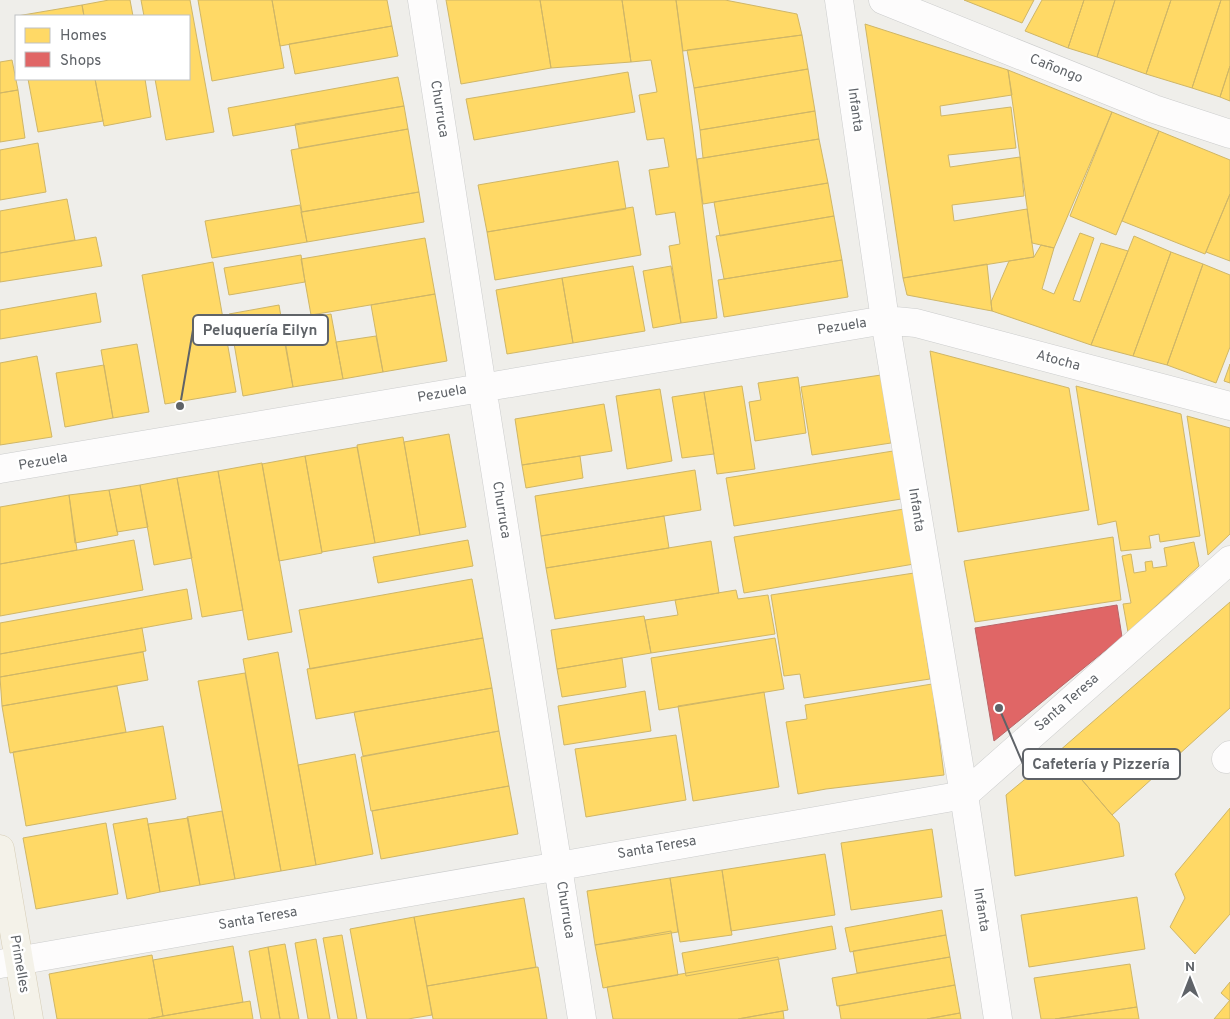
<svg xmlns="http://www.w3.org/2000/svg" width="1230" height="1019" viewBox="0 0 1230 1019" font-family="Overpass,sans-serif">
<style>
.homes{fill:#ffd966;stroke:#cfb667}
.shops{fill:#e06666;stroke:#b96567}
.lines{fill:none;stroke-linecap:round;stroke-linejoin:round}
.minor-casing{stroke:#cbcccc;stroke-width:29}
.major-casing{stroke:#d7ceb8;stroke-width:29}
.minor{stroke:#fdfcfc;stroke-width:28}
.major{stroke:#f4f2e9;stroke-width:28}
.labels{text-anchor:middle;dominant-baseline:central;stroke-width:5;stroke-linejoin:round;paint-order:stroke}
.street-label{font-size:14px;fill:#5f6368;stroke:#fff}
.leader{fill:none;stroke:#5f6368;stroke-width:2}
.callout-dot{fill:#5f6368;stroke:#fff;stroke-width:2}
.callout{fill:#fff;stroke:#5f6368;stroke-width:2}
.callout-label{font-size:15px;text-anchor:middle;font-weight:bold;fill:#5f6368}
</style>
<rect width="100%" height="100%" fill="#efeeea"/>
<path class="homes" d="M109,0H130L133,16H84L82,5Z
M141,0H190L214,132L166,140L155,79H189V16H144Z
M198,0H272L284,68L212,81Z
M272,0H387L392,26L280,46Z
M446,0H540L551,68L461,84Z
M540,0H622L631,62L551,68Z
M622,0H676L717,318L681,323L669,246L680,244L675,212L656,215L649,170L669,167L664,138L647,140L639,95L657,92L651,60L631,62Z
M676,0H725L797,14L802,35L683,51Z
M964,0H1034L1022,23Z
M1042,0H1084L1068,48L1025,31Z
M1084,0H1115L1097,57L1068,48Z
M1115,0H1171L1146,74L1097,57Z
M1171,0H1221L1192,88L1146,74Z
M1221,0H1230V66L1220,97L1192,88Z
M82,5L84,16H17Z
M865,24L1008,70L1012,95L940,106L941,116L1011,107L1016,148L948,155L950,167L1020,157L1024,196L952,205L954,221L1027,209L1034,257L903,278Z
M392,26L398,56L295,74L289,44Z
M802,35L808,69L694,88L687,50Z
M12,60L18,90L0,93V62Z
M1230,66V101L1220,97Z
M808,69L815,111L700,130L694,88Z
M1008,70L1112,112L1054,248L1032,243Z
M628,72L635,112L474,140L466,99Z
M398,77L404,106L233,136L228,108Z
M28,79H95L103,121L38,132Z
M95,79H145L151,117L104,126Z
M18,90L25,138L0,142V93Z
M404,106L408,129L299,148L295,124Z
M815,111L819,139L703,158L700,130Z
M1112,112L1159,131L1116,235L1070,216Z
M408,129L419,192L302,212L291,150Z
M1159,131L1230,160V194L1205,254L1122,221Z
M819,139L828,183L703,204L697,159Z
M38,143L46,192L0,200V150Z
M618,161L626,209L487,232L478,185Z
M828,183L834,216L720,236L714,202Z
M419,192L424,222L307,242L301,212Z
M1230,194V261L1206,252Z
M67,199L75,240L0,253V211Z
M300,205L307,242L212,258L205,221Z
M633,207L641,255L495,280L487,232Z
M834,216L842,260L724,279L716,236Z
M1080,233L1094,238L1073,300L1080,302L1101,243L1128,251L1091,345L992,311L991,302L1009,261L1034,257L1041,245L1054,248L1042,289L1054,294Z
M1134,236L1171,252L1133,356L1091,345Z
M96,237L102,266L0,282V253Z
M425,238L435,294L311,315L301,259Z
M1171,252L1203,264L1167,365L1133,356Z
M301,255L305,282L229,295L224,268Z
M842,260L848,297L724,317L718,280Z
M213,262L236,392L165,404L142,275Z
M987,264L992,311L907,295L903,278Z
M1203,264L1230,275V347L1216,383L1167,365Z
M633,266L645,331L573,343L562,278Z
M671,266L681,323L653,328L643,271Z
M562,278L573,343L507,354L496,290Z
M96,293L101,322L0,339V310Z
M435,294L447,361L383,372L371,305Z
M279,305L293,387L243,396L229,314Z
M331,314L343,379L293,387L281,323Z
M376,336L383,372L343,379L336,342Z
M137,344L149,412L113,418L101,350Z
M930,351L1069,388L1089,510L958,532Z
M37,356L52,437L0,445V363Z
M1230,364V383L1224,381Z
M104,365L113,418L65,427L56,373Z
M881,375L891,443L812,455L801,387Z
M798,377L806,433L755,441L749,402L761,400L758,383Z
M742,386L755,469L717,474L704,392Z
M1076,386L1181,414L1200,536L1160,542L1159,534L1149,536L1151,548L1121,551L1116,521L1098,525Z
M660,389L672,461L627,469L616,396Z
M704,392L714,454L682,458L672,397Z
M604,404L612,451L522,465L515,419Z
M1187,416L1230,428V534L1208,555Z
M449,434L466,527L420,535L404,442Z
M403,437L420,535L375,543L357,445Z
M357,447L375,543L322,552L305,456Z
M893,451L901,499L734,526L726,478Z
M305,456L322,553L279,561L262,464Z
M580,456L583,478L526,488L522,465Z
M262,463L292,632L248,640L218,471Z
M695,470L701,510L541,536L535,496Z
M218,471L243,610L202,617L177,478Z
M177,478L192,558L154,565L140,485Z
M140,485L148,527L117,532L109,490Z
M109,490L118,535L75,543L69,495Z
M69,495L77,550L0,564V507Z
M904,509L914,564L744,593L734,537Z
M664,516L669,548L546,568L541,536Z
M1113,537L1121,600L975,622L964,561Z
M134,540L143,590L0,616V564Z
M468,540L473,566L378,583L373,557Z
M711,541L719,593L555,619L546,568Z
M1194,542L1199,566L1128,632L1123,604L1131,603L1122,556L1131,554L1134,573L1146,571L1145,562L1152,561L1153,568L1167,566L1164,548Z
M914,573L930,679L804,698L800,674L784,676L771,595Z
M472,579L483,638L310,669L299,610Z
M187,589L192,619L0,654V623Z
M736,590L738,599L768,595L775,634L651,653L645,620L678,615L675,600Z
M1230,602V708L1112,815L1058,752Z
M644,616L651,653L557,669L551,630Z
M142,628L146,651L0,677V654Z
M483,638L492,688L316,719L307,669Z
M775,638L784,689L659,710L651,658Z
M143,652L148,680L2,706L0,677Z
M278,652L316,865L281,871L243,659Z
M622,658L626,687L562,697L557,669Z
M245,673L281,871L235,879L198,681Z
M932,684L944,775L826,789L798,794L786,722L807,719L805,705Z
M117,686L126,732L10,753L2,706Z
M492,688L499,731L363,756L354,712Z
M645,691L651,731L564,745L558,706Z
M764,692L779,787L693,801L678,706Z
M163,726L176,799L26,826L13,752Z
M499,731L509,786L371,811L361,757Z
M676,735L686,800L586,817L575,749Z
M1058,752L1119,823L1124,856L1015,876L1006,795Z
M355,754L373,854L316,865L298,765Z
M509,786L518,834L381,859L372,811Z
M1230,808V914L1195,954L1170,927L1185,898L1175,874Z
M222,811L235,879L200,885L187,817Z
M147,818L160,892L127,899L113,824Z
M188,818L200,885L160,892L148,824Z
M106,823L118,894L36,909L23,838Z
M932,829L942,897L851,910L841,843Z
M825,854L835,915L731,931L722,870Z
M722,870L732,935L680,942L670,878Z
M670,878L678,932L595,945L587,891Z
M1137,897L1145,949L1029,967L1021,915Z
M524,898L536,967L427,986L414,917Z
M942,910L946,935L850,952L845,928Z
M414,917L432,1015L408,1019H367L350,929Z
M832,926L836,949L686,976L682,953Z
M671,931L678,975L603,988L595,945Z
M342,935L357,1019H338L323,938Z
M946,935L950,957L857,973L853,951Z
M316,939L330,1019H308L295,943Z
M285,944L299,1019H280L268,947Z
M233,946L243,1002L163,1016L153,960Z
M268,947L280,1019H261L249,951Z
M152,955L163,1016L148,1019H57L49,974Z
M778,957L788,1010L738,1019H613L607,987Z
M950,957L955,985L837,1006L832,978Z
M1130,964L1137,1007L1055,1019H1041L1034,978Z
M538,967L547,1019H433L427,986Z
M1230,982V1001L1221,993Z
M955,985L960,1013L927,1019H841L839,1006Z
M1230,1000V1019H1214Z
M250,1001L253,1019H148L163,1016Z
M1137,1007L1139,1019H1055Z
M783,1011L784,1019H738Z
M960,1013L961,1019H927Z"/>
<path class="shops" d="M1117,605L1122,637L994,741L975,628Z"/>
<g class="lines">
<g class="minor-casing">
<path id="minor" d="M422,0L482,387L582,1019
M839,0L885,320L964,795L998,1019
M883,0L1154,109L1230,134
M0,469L885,320L916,323L1230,406
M1226,759L1230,755
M0,964L964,795L1230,560"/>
</g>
<g class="major-casing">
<path id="major" d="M0,849L29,1019"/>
</g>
<use href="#minor" class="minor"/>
<use href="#major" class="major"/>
</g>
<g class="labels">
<g class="street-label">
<text transform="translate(1056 69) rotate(22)">Cañongo</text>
<text transform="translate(439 109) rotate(81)">Churruca</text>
<text transform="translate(855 110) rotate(82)">Infanta</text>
<text transform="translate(842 327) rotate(-9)">Pezuela</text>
<text transform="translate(1058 361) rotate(15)">Atocha</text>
<text transform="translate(442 394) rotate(-10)">Pezuela</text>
<text transform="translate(43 462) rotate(-10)">Pezuela</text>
<text transform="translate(501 510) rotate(81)">Churruca</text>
<text transform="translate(916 510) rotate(81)">Infanta</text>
<text transform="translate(1067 703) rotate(-41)">Santa Teresa</text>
<text transform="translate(657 848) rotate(-10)">Santa Teresa</text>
<text transform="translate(565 910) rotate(81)">Churruca</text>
<text transform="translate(981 910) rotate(81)">Infanta</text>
<text transform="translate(258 919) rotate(-10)">Santa Teresa</text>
<text transform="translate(19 964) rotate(80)">Primelles</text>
</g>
</g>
<path class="leader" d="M180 406L193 330M999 708L1023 764"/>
<g class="callout-dot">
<circle cx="180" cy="406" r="5"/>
<circle cx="999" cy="708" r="5"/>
</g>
<g class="callout">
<rect x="193" y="315" width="135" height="30" rx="5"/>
<rect x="1023" y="749" width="157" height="30" rx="5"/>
</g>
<g class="callout-label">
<text x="260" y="335">Peluquería Eilyn</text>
<text x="1101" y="769">Cafetería y Pizzería</text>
</g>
<rect x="15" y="15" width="175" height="65" fill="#ffffff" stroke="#bfc1c3"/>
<rect x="25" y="28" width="25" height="15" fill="#ffd966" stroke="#bfc1c3"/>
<text x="60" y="40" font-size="15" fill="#5f6368">Homes</text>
<rect x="25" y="52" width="25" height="15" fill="#e06666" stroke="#bfc1c3"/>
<text x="60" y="65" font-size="15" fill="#5f6368">Shops</text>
<g transform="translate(1190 979)" stroke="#ffffff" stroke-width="4" paint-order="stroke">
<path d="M0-4L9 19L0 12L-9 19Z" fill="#5f6368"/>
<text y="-8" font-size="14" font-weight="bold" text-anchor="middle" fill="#5f6368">N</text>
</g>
</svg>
